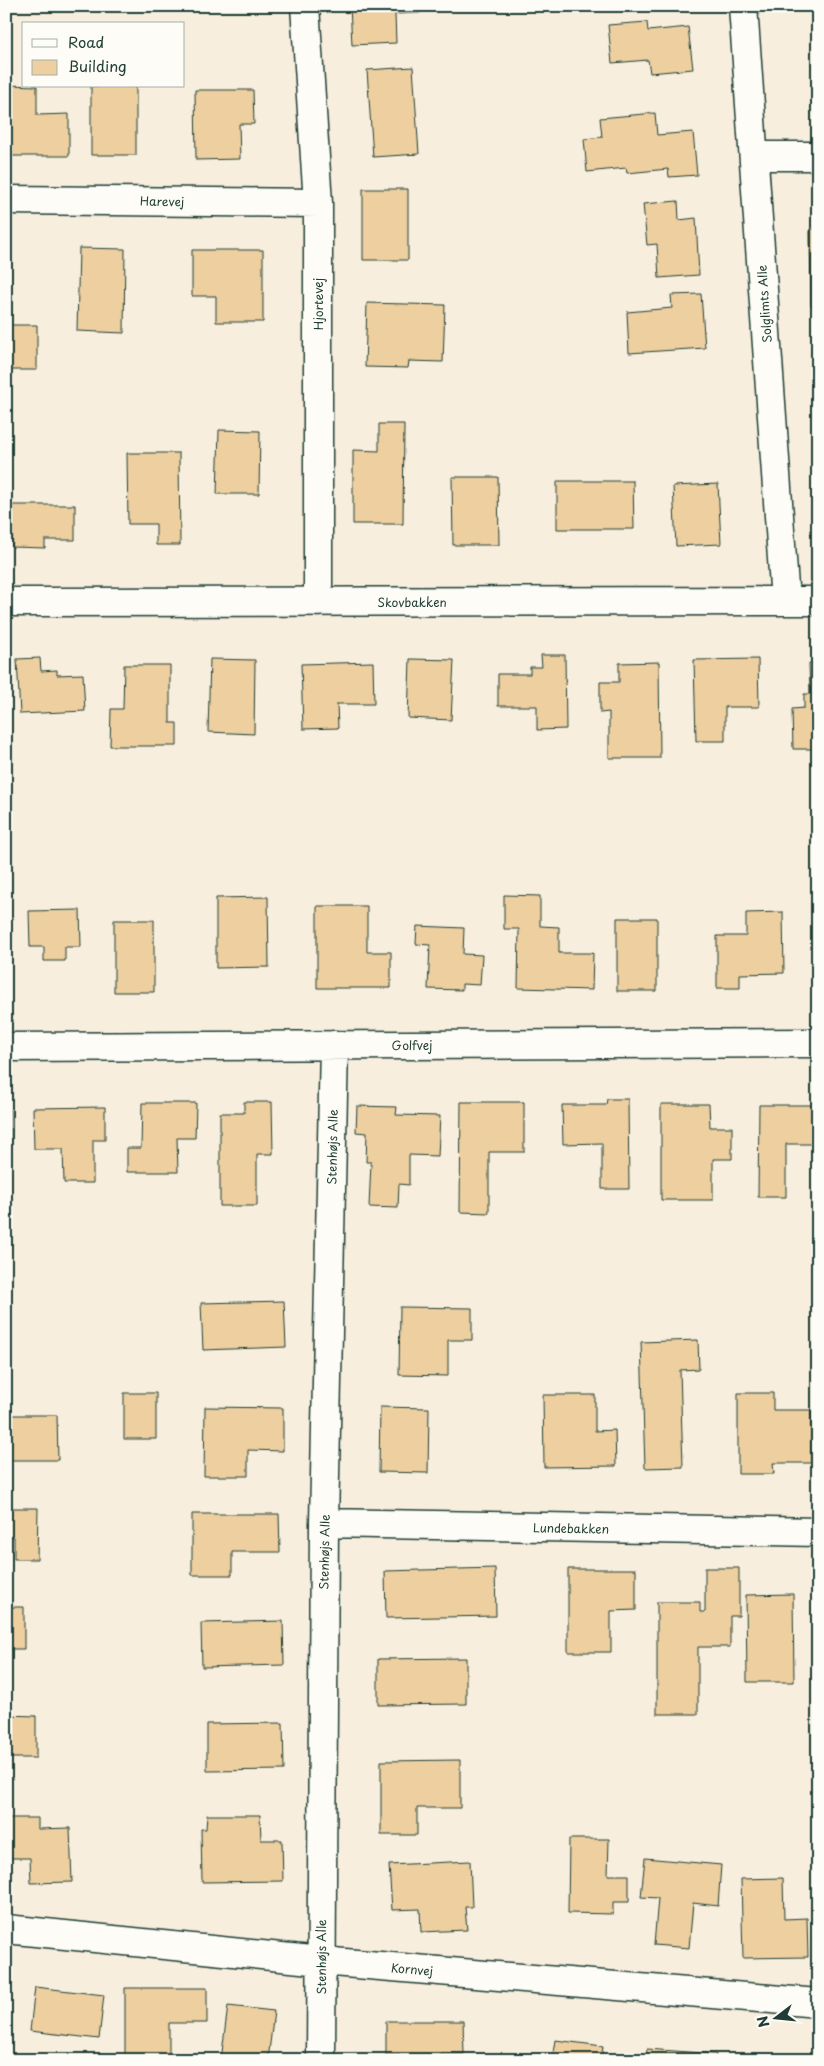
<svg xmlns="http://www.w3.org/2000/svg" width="824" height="2066" viewBox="0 0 824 2066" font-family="'Playpen Sans',sans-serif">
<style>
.building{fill:#edcfa0;stroke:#1f3d34}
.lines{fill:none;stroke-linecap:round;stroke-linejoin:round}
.minor-casing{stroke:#1f3d34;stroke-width:31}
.minor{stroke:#fdfcf7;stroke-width:28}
.labels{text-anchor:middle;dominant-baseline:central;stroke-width:4;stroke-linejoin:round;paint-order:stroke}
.street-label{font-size:12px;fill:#1f3d34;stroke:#fdfcf7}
</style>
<rect width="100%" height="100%" fill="#f8eedd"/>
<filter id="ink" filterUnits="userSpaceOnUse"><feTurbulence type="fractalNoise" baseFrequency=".02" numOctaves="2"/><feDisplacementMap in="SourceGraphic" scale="10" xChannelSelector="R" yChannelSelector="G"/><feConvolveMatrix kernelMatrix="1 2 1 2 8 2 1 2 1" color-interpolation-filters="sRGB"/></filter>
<g filter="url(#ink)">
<path class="building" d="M350,6H420V13L395,14L396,43L352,45Z
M647,22L648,31L688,27L693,69L650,73L648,60L612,63L608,25Z
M413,67L419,154L373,157L367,70Z
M6,85L37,86V115L69,114V156H6Z
M91,86H136V155H91Z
M195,90H253L254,124H239L240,159L196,160Z
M655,113L657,135L693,132L697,175L669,177L668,169L627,173L626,168L587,172L584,139L602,137L600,118Z
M363,189H408V260H363Z
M678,201L679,220L696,218L699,275L659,278L657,244L647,245L643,204Z
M810,229H818V306H811Z
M6,248H8V325H37V370H6Z
M79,248L125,249L124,333L77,331Z
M192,250H263V322H216V296H192Z
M701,294L705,348L629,353L627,312L672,308L671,295Z
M367,303L445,305L443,362L409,361L408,368L365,367Z
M379,424H404L403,524H353V450L379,451Z
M219,430L260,431L259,494H217Z
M127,453H179L180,545H156V524H128Z
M452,477H498L499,545H453Z
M557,481H633L634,529H557Z
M718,484L721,544L676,546L673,486Z
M12,505H75V540H45V548L12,547Z
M541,655H565L566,729L537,730V706H498V674H530V667H542Z
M40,658L41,671L57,670V675L83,674L85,711L20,714L17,659Z
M210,659L255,660L254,734L208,732Z
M410,659L454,660L451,720L408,718Z
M758,659L759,707H725V741H696L694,660Z
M373,662L374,704H337L338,728L303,729L301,664Z
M659,662L660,758H609V712L600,713V682H619V663Z
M809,663H818V749H793L792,709L804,708V694H810Z
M124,665H170V723H177V746H110L111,709H123Z
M504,895L540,896V926L559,927V953H593L592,990L518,988L519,929H504Z
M268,897L269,967L216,968V898Z
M317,906H367V952H391V988H317Z
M80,910L81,947H65V961H44V947H30L29,911Z
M783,912L784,973L740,974V988H717V936H746V913Z
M617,918H657V991H617Z
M114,920H154V992H114Z
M417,926L464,928L463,954L482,955L480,985L462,984V990L428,989L430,945L416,944Z
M607,1099H628L629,1189H602V1143L563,1144L562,1105H606Z
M244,1102H272L273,1154H257V1206H220V1113H244Z
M461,1102H524V1152H489V1213L460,1212Z
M142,1103H196L195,1138H177L178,1172H127V1148H141Z
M661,1104H709L710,1127H732V1159H713V1200H661Z
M759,1105H817V1144H786V1197H758Z
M357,1106L397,1107L396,1115L440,1116L438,1156L409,1155V1185L399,1184L398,1208L369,1207L371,1162H366L367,1133L356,1132Z
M105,1107V1140H93V1183H64L63,1149H34L33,1108Z
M6,1110H10V1153H6Z
M284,1301L286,1347L203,1350L201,1303Z
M400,1307L472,1308V1340H448V1376L399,1375Z
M698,1340L699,1369L680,1370L683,1467L645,1468L641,1342Z
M124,1393H156V1439H124Z
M738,1393H773V1410H811V1463H773L774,1474H738Z
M543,1395H595V1431L615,1430L616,1466L544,1467Z
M6,1397H9V1415H57L58,1460H6Z
M205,1407L283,1408V1451L248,1450V1476H204Z
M380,1407L429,1408L428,1473L379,1472Z
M6,1508H38L37,1559H14V1537H6Z
M192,1514H279L280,1552H232V1575H192Z
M495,1568L496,1616L386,1618L385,1571Z
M705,1568H739V1616H730V1647H698V1714H657V1602H700V1612H705Z
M568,1569H636V1610L611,1611V1652H568Z
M793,1594L794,1682H747L746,1595Z
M6,1607H24V1649H6Z
M283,1621L284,1665L202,1667L201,1623Z
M466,1658V1704L378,1705V1659Z
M6,1715L36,1716V1758H6Z
M283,1723L284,1770L207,1771V1724Z
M460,1760V1808H417V1835H381V1761Z
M207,1815H260L261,1840H282L283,1881L202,1882L201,1829H206Z
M6,1818H38V1829L70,1828L72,1882L31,1883L30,1858H6Z
M569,1839H609L608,1875H629V1902H613V1914L568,1913Z
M645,1858L721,1865L718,1906L693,1903L689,1948L654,1945L658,1898L641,1897Z
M470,1861L472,1907H465L467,1930L421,1932L420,1909L392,1910L389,1865Z
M783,1878L784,1919L807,1918L808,1957L743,1958L741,1879Z
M35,1987L104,1995L99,2039L30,2031Z
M125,1988H207V2023H169V2060H125Z
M228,2006L274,2011L268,2060H221Z
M386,2021H463L464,2054H441V2060H400V2055H386Z
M555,2040L603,2046L601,2060H552Z
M647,2049L716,2054L715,2060H646Z"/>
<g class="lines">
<g class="minor-casing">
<path id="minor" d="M305,6L318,203V602
M743,6L785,601
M754,156H818
M6,200L318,203
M6,602L818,601
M6,1047L818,1043
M324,1523L818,1532
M6,1929L321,1961L818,2003
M321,2060L324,1523L334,1045"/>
</g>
<use href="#minor" class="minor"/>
</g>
</g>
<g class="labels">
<g class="street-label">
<text transform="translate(162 201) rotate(1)">Harevej</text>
<text transform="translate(318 304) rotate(-90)">Hjortevej</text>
<text transform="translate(764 304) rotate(-94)">Solglimts Alle</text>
<text x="412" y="602">Skovbakken</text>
<text x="412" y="1045">Golfvej</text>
<text transform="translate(332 1147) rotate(-89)">Stenhøjs Alle</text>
<text transform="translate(571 1528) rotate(1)">Lundebakken</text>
<text transform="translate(324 1552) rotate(-89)">Stenhøjs Alle</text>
<text transform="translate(321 1957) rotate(-90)">Stenhøjs Alle</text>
<text transform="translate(412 1969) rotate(5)">Kornvej</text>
</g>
</g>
<rect width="824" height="2066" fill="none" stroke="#fdfcf7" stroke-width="25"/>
<rect x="12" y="12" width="799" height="2041" fill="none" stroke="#1f3d34" stroke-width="2" filter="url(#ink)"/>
<rect x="22" y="22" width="162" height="65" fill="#fdfcf7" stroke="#a4b0a9"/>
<rect x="32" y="39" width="25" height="8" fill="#fdfcf7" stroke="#a4b0a9"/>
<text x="68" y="48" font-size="15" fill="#1f3d34">Road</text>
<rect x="32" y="60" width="25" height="15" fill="#edcfa0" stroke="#a4b0a9"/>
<text x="68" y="72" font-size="15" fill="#1f3d34">Building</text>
<g transform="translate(776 2018) rotate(254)" stroke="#fdfcf7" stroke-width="4" paint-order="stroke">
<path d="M0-4L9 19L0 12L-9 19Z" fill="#1f3d34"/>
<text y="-8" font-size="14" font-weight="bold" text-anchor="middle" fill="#1f3d34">N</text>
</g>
</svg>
